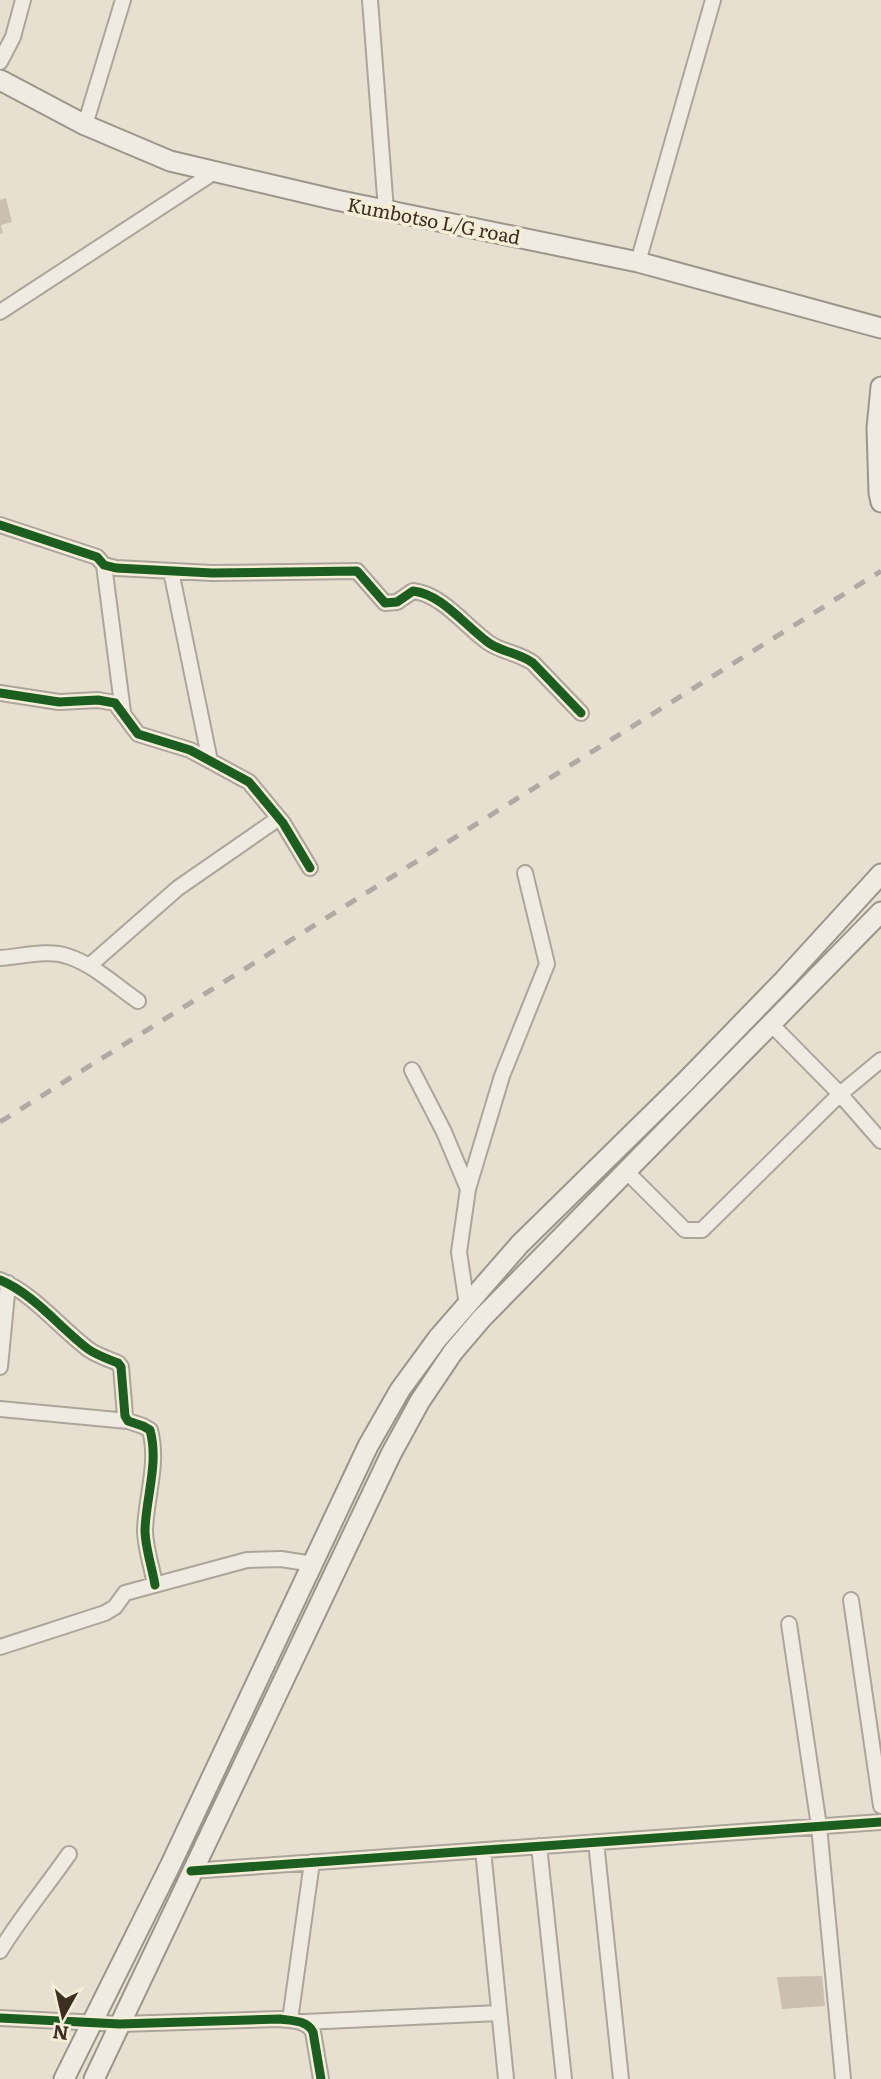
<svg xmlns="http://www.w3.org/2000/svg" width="881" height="2079" viewBox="0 0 881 2079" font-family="Literata,serif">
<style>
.building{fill:#cbbfb2}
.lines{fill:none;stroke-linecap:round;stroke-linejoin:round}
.minor-casing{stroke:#ada599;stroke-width:18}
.secondary-casing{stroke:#9c958a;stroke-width:23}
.minor{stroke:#efebe3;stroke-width:14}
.secondary{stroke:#efebe3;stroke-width:19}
.rail{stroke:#afaaa2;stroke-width:5;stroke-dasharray:12 12;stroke-linecap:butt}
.cycleway-casing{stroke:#f7eed8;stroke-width:13}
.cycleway{stroke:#1b5e20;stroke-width:9}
.labels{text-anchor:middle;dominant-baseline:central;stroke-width:7;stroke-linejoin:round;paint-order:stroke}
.street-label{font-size:19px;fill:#3d2e20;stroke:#f7eed8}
</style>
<rect width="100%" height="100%" fill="#e7e0d1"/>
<path class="building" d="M6,198L12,222L1,225L3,233L0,234V200Z
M822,1976L825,2006L782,2009L777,1977Z"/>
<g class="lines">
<g class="minor-casing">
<path id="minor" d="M370,0L386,210
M0,62L13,37L23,0
M85,125L123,0
M638,262L713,0
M0,312L213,173
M0,525L97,557L104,565L116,568L212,573L357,571L385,603L397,602L413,591C442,594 465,626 489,643C502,652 519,653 533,663L581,713
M104,565L123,712
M171,571L210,761
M0,693L59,702L98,700L115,703L138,734L190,750L249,782L283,823L310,868
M0,958C20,957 48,949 67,956C93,964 116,986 138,1001
M89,966L178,888L279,818
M771,1024L840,1094L881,1141
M412,1070L444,1132L468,1189L459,1252L467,1305
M627,1172L685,1230H702L840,1094L881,1060
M468,1189L502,1076L547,964L525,873
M0,1280C34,1294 59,1327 88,1349C96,1355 108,1359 118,1363L121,1367L125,1416L128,1421L143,1426L150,1430C159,1463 146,1497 145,1530C145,1547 152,1567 155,1585
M0,1367L8,1283
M0,1409L128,1421
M851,1600L881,1806
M789,1624L819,1826L843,2079
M0,1647L105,1613L115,1607L125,1593L247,1560L281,1559L313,1564
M596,1842L621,2079
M539,1846L564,2079
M483,1850L506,2079
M191,1871L881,1822
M0,1951C21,1917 46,1887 69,1854
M0,2018L120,2024L280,2019C293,2021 307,2020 313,2032L321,2079
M290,2020L312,1862
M304,2022L499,2013"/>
</g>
<g class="secondary-casing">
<path id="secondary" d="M0,80L85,125L170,161L336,200L638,262L881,328
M881,387L877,428L879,493L881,502
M64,2079L170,1866L368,1446L400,1390L438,1338L520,1244L685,1082L784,980L881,874
M94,2079L391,1454L420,1401L453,1352L482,1318L881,912"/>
</g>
<use href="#minor" class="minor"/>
<use href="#secondary" class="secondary"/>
<path class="rail" d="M0,1122L881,571"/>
<g class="cycleway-casing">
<path id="cycleway" d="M0,525L97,557L104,565L116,568L212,573L357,571L385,603L397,602L413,591C442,594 465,626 489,643C502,652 519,653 533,663L581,713
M0,693L59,702L98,700L115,703L138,734L190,750L249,782L283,823L310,868
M0,1280C34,1294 59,1327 88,1349C96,1355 108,1359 118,1363L121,1367L125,1416L128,1421L143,1426L150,1430C159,1463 146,1497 145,1530C145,1547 152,1567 155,1585
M191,1871L881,1822
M0,2018L120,2024L280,2019C293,2021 307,2020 313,2032L321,2079"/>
</g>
<use href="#cycleway" class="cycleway"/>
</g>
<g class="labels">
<g class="street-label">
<text transform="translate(434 220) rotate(11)">Kumbotso L/G road</text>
</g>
</g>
<g transform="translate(63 2016) rotate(188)" stroke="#f7eed8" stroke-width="5" paint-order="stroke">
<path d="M0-5L12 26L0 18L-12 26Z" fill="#3d2e20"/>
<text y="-10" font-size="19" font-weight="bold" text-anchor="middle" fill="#3d2e20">N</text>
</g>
</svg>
